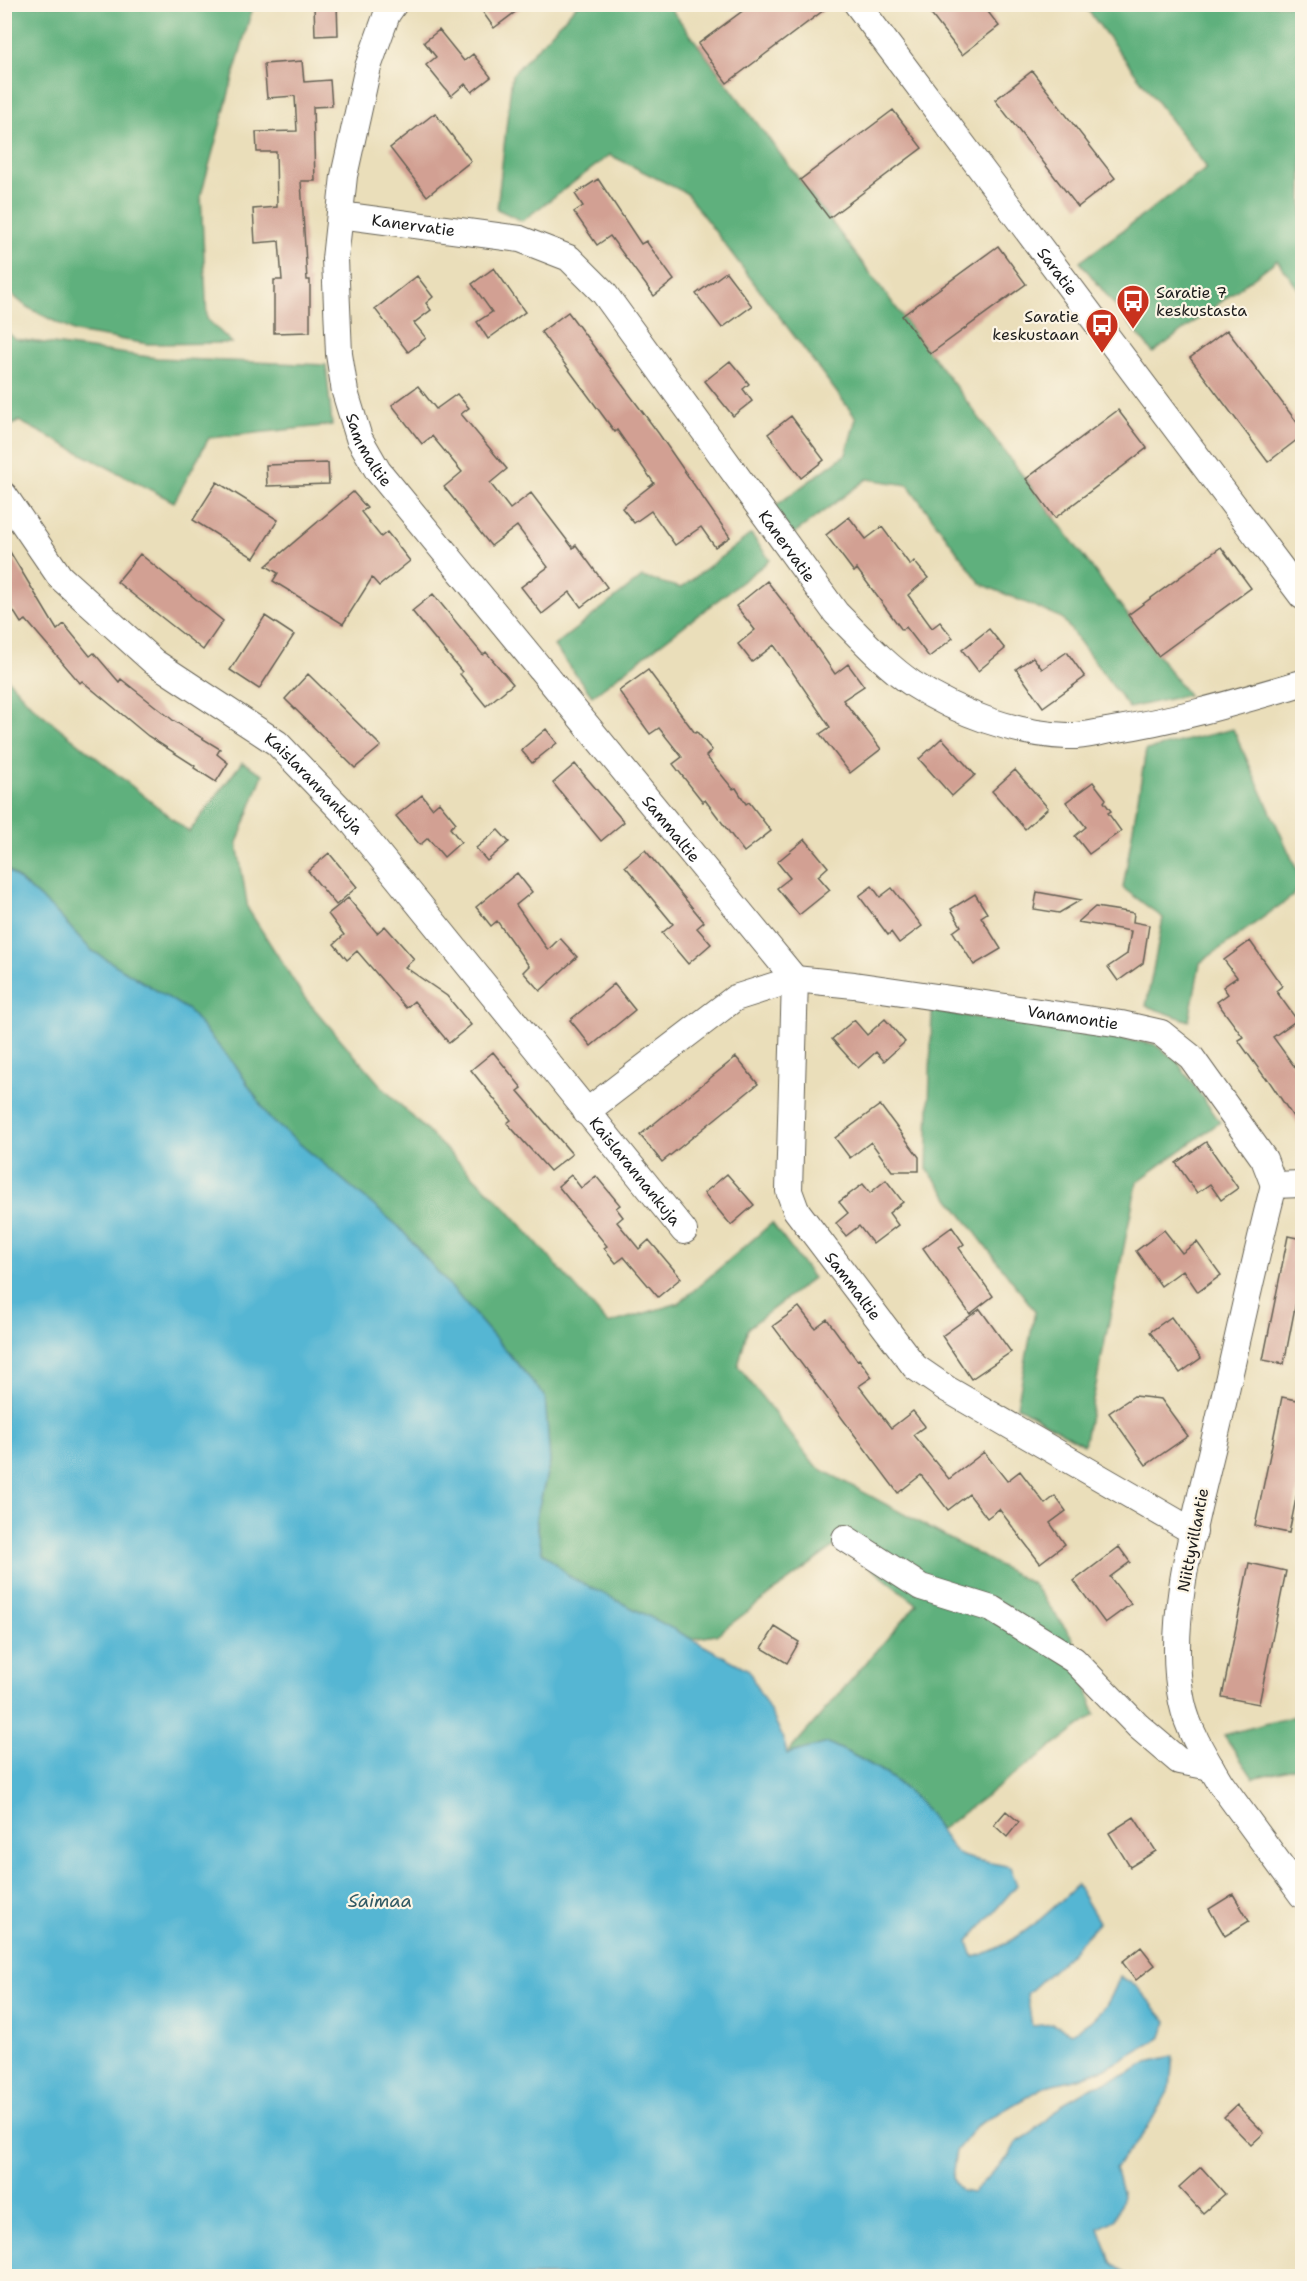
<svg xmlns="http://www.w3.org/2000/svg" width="1307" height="2281" viewBox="0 0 1307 2281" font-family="'Shantell Sans',sans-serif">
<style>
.forest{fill:#5eb07d;stroke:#3d664c;stroke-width:1.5}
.water{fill:#54b6d3;stroke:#386978;stroke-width:1.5}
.building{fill:#d2a093}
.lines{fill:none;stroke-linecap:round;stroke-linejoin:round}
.minor-casing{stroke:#646053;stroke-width:28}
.minor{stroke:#fff;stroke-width:26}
.labels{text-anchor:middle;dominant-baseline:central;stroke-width:4.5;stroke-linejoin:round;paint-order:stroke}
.street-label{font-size:16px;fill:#1c1c1c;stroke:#fcf5e5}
.poi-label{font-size:16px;fill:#1c1c1c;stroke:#fcf5e5;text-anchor:start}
.water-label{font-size:18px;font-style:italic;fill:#325a65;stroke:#fcf5e5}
</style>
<rect width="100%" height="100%" fill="#fcf5e5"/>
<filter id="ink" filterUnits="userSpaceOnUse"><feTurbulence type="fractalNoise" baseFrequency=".0167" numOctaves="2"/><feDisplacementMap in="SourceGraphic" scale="12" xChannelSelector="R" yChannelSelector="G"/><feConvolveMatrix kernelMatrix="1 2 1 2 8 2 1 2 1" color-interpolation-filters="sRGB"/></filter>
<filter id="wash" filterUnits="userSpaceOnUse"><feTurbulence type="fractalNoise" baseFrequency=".008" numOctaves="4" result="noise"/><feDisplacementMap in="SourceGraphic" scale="24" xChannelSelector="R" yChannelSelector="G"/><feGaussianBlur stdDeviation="1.35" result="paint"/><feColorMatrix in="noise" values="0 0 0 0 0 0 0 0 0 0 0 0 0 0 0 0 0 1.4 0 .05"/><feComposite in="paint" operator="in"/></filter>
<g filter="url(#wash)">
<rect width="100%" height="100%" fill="#eadeba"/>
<path class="forest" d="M4,5H253L201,195L207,319L232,343L148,344L75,332L27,307L5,289Z
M577,5H668L1188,695L1129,708L1062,618L981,584L908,485L867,479L792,535L774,507L846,454L856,418L686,193L610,155L522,221L497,209L512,75Z
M1084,5H1302V294L1277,260L1153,353L1080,262L1207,168Z
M5,330L15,339L157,358L326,365L332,425L209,438L174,502L19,421L5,430Z
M751,534L770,560L592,696L554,646L642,577L681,588Z
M4,675L32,706L189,832L242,762L263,774L237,843L248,909L304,997L383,1088L507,1209L608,1324L679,1303L772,1223L813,1278L748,1328L738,1366L815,1466L1033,1584L1072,1637L1095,1715L940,1830C910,1783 877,1766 828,1743L787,1754L917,1604L839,1543L716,1635L692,1639L571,1578L542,1552L536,1518L550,1462L545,1396L399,1227L269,1118L238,1069L188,1010L91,950L54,910L5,867Z
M1233,729L1302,881L1293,896L1200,963L1189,1021L1146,1006L1163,918L1123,888L1146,750Z
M932,1011L1154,1044L1176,1060L1220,1122L1137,1182L1084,1445L1017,1406L1035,1311L927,1169Z
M1302,1714V1766L1253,1778L1224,1735Z"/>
<path class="water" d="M4,867L54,910L91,950L188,1010L238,1069L269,1118L399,1227L545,1396L550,1462L536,1518L542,1552L572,1578L660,1622L749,1670C760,1698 782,1725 787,1754L828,1743C868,1762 902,1779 929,1814C938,1826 948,1847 960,1855C968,1860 999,1864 1010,1867L1017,1885L968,1942L973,1957C1013,1947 1048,1914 1077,1885L1099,1922L1068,1956L1027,1994L1032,2026L1053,2024L1071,2033C1101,2017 1108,2008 1120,1976L1137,1987L1167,2022L1162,2037L1109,2067L1079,2078L1046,2086L976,2126L956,2151L952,2178L961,2191L972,2193L1008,2157L1016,2143L1032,2133L1065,2102L1092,2087L1125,2075L1148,2062L1173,2056L1170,2088L1145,2132L1115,2168L1123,2196L1115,2220L1099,2228L1111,2262L1128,2276H5Z"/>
<g id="blocks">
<path class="building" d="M314,4H337L338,35L315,36Z
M477,4H526L494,28Z
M752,4H832L727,83L698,44Z
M923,4H982L999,26L962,55Z
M439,30L464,61L473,54L491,77L472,92L465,84L451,96L426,65L436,57L424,42Z
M302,61L304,82L330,80L332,106L313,107L315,181H301L307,280H310V332L274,333V280H282L279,241L255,243L253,209L277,207L276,152H257L256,132L297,131L295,96L267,98L264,64Z
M1032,71L1115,178L1078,207L995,100Z
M893,110L922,148L829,218L800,180Z
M435,113L471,161L427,196L390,148Z
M598,179L641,244L646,241L674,280L654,296L610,236L597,245L574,212L583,206L575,194Z
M998,246L1026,284L930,354L902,316Z
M494,268L525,312L488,339L477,322L492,312L472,284Z
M726,272L752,306L722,328L696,294Z
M417,276L433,297L426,303L431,310L414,323L426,338L408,352L375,309Z
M568,312L659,434L730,537L715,547L701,527L675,545L651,511L634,523L622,508L654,483L617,430L615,432L541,332Z
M1227,330L1302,429V436L1268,462L1190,358Z
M730,361L749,384L743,389L752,401L733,416L705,381Z
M418,386L436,409L457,394L469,408L461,414L507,469L490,483L510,509L531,493L573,548L576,545L607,587L581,607L570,592L542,614L521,587L548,567L517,526L491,546L444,487L462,472L432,436L422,444L392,405Z
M1118,410L1147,448L1055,518L1026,479Z
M791,416L824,460L801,478L768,434Z
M328,463L329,484L267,486L266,465Z
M217,482L278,520L254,558L193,520Z
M353,492L367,508L361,512L381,537L387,532L410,561L379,586L372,578L343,624L273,581L278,573L266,566Z
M849,517L866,539L882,527L910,565L914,561L928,578L908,595L932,628L940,622L953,638L929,657L906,627L902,630L857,569L854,572L826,535Z
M4,542L57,630L64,624L90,656L94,653L119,682L121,679L174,721L220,749L217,754L228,763L216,782L194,768L195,766L148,736L82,681L80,683L26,620L21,623L4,596Z
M1221,547L1251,588L1158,656L1128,615Z
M140,554L223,621L203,650L117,582Z
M767,581L796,618L835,674L848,664L864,686L843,700L881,749L850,773L820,734L830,727L774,645L752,662L738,644L755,630L736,606Z
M433,594L483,655L486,652L513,684L486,706L460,674L462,672L412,611Z
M265,616L294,635L259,689L230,670Z
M989,629L1005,649L978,671L962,650Z
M1067,652L1085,677L1043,707L1016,669L1033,657L1042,669Z
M648,670L695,733L697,732L712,750L706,756L733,789L736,788L746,804L749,802L771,831L744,852L705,800L703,802L673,764L682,757L659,728L650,734L619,691Z
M308,674L381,746L355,768L285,699Z
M546,729L557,743L532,763L521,750Z
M942,738L975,775L952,796L919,759Z
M575,764L624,822L601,841L553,783Z
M1015,770L1048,808L1025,829L992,791Z
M1093,782L1106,799L1104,802L1111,811L1108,813L1121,831L1089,854L1075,836L1086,827L1066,802Z
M422,795L432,808L439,802L456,823L450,828L461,842L444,857L428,838L420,845L396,816Z
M498,830L509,842L487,861L476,848Z
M805,839L828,867L818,876L830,890L799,915L777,888L790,878L777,862Z
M645,850L704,922L697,928L711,944L688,964L662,933L673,924L625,866Z
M329,853L357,887L336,905L308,871Z
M517,873L532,892L516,905L548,950L560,938L577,957L540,991L523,972L529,966L497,921L491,926L476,907Z
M872,886L880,897L892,888L922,926L899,943L891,932L888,935L859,896Z
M1037,892L1081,900L1059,913L1034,909Z
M975,894L987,913L981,917L1001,949L974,965L953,932L961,926L951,909Z
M348,898L377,933L385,926L414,959L405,967L447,996L471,1025L449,1043L414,1001L406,1008L357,951L347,960L334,944L344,935L328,914Z
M1095,907L1134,913L1133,922L1149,925L1143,963L1118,981L1108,967L1127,954L1131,931L1078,922Z
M1250,941L1282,986L1276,991L1297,1020L1273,1037L1302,1077V1130L1267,1078L1266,1079L1238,1040L1243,1037L1217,1002L1228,994L1223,987L1237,977L1224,960Z
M614,984L635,1010L591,1046L570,1020Z
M885,1019L905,1042L884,1061L876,1052L858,1068L832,1039L854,1020L867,1035Z
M493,1052L522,1088L518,1091L572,1154L550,1171L507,1123L511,1120L471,1070Z
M736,1057L758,1084L662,1162L640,1135Z
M880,1105L919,1157V1171H892L871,1142L850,1158L835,1138Z
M1206,1142L1238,1188L1221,1200L1210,1184L1197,1193L1176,1163Z
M727,1174L754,1205L731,1225L704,1193Z
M571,1175L581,1188L596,1176L620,1205L616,1208L623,1217L617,1222L639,1249L649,1240L681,1278L658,1297L624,1257L616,1263L604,1248L607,1246L558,1186Z
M886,1180L903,1202L889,1213L898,1225L873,1244L859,1226L846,1236L836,1223L848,1213L839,1202L863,1184L870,1193Z
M952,1227L964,1244L959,1248L993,1296L970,1314L923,1248Z
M1164,1230L1182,1253L1197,1242L1221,1275L1198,1292L1183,1270L1161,1286L1136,1251Z
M1288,1236L1302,1239V1271L1284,1364L1263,1360Z
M799,1307L815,1328L827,1319L857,1360L859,1359L872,1377L859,1386L891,1428L913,1411L925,1426L913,1435L949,1479L984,1452L1007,1481L1020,1471L1045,1504L1055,1496L1066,1511L1050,1523L1065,1544L1040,1563L999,1509L987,1518L969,1494L948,1510L921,1475L898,1493L773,1326Z
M980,1309L1011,1352L971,1379L942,1336Z
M1171,1317L1201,1358L1180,1373L1150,1332Z
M1134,1396L1161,1399L1188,1436L1146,1465L1109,1413Z
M1282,1397L1302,1401V1469L1289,1533L1255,1526Z
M1119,1547L1130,1562L1110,1577L1131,1604L1105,1623L1074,1581Z
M1249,1563L1286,1571L1259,1704L1222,1697Z
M775,1627L799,1642L787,1663L762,1648Z
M1006,1811L1019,1822L1007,1837L994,1825Z
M1134,1817L1156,1851L1130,1867L1109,1833Z
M1233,1894L1249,1921L1225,1936L1209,1909Z
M1141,1947L1155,1965L1136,1980L1122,1962Z
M1237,2105L1264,2133L1251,2145L1224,2117Z
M1201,2167L1225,2194L1203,2213L1179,2187Z"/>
</g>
</g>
<g filter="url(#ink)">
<use href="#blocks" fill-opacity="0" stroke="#646053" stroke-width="1.5"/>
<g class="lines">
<g class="minor-casing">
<g id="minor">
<path id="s1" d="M394,4L387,14L368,67L344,176L335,259L339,354L345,392L359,438L378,471L795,979L789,1191L796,1210L915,1367L947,1389L1194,1532"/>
<path id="s2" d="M857,4L1302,596"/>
<path id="s3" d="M340,215L520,239L569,258L604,293L836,613C860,637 885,665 913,684C958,713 1014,734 1067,736C1082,737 1098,732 1112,730C1177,720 1240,701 1302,683"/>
<path id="s4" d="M4,495L60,577L154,662L277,743L349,818L684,1231"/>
<path id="s5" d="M586,1112L735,998L795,979L854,985L1121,1024L1161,1033L1191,1057L1264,1159L1274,1185"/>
<path d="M1302,1184L1274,1185C1253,1266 1236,1348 1217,1429C1198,1511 1164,1619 1182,1702C1188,1731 1206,1759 1221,1784L1302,1895"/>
<path d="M845,1538L921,1587L992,1609L1074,1660L1138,1726L1179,1761L1211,1767"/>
</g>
</g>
<use href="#minor" class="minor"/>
</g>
</g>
<defs>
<g id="bus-pin" transform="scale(1.725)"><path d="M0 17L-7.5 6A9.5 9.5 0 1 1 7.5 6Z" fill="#c8321e" stroke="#fcf5e5"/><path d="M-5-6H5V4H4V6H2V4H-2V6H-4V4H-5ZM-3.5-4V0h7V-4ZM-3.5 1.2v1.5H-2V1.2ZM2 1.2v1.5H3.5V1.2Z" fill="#fff"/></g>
</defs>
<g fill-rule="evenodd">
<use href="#bus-pin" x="1133" y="301"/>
<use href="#bus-pin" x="1102" y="325"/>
</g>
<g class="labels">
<g class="street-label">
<text stroke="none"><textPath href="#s3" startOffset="74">Kanervatie</textPath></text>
<text stroke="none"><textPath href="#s2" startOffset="334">Saratie</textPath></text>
<text stroke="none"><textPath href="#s1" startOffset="460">Sammaltie</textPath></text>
<text stroke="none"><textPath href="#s3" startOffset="596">Kanervatie</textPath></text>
<text stroke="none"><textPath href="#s4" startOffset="428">Kaislarannankuja</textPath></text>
<text stroke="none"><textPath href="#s1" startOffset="946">Sammaltie</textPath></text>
<text stroke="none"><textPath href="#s5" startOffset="531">Vanamontie</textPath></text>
<text stroke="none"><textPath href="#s4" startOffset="932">Kaislarannankuja</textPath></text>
<text stroke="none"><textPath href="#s1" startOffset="1468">Sammaltie</textPath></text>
<text transform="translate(1193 1540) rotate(-79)">Niittyvillantie</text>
</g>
<g class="poi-label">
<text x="1156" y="292">Saratie 7<tspan x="1156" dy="18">keskustasta</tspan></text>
<text x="1079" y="316" text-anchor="end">Saratie<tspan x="1079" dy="18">keskustaan</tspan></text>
</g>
<g class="water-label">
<text x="380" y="1901">Saimaa</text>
</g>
</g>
<rect width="1307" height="2281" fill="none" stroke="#fcf5e5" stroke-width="24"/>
</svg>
